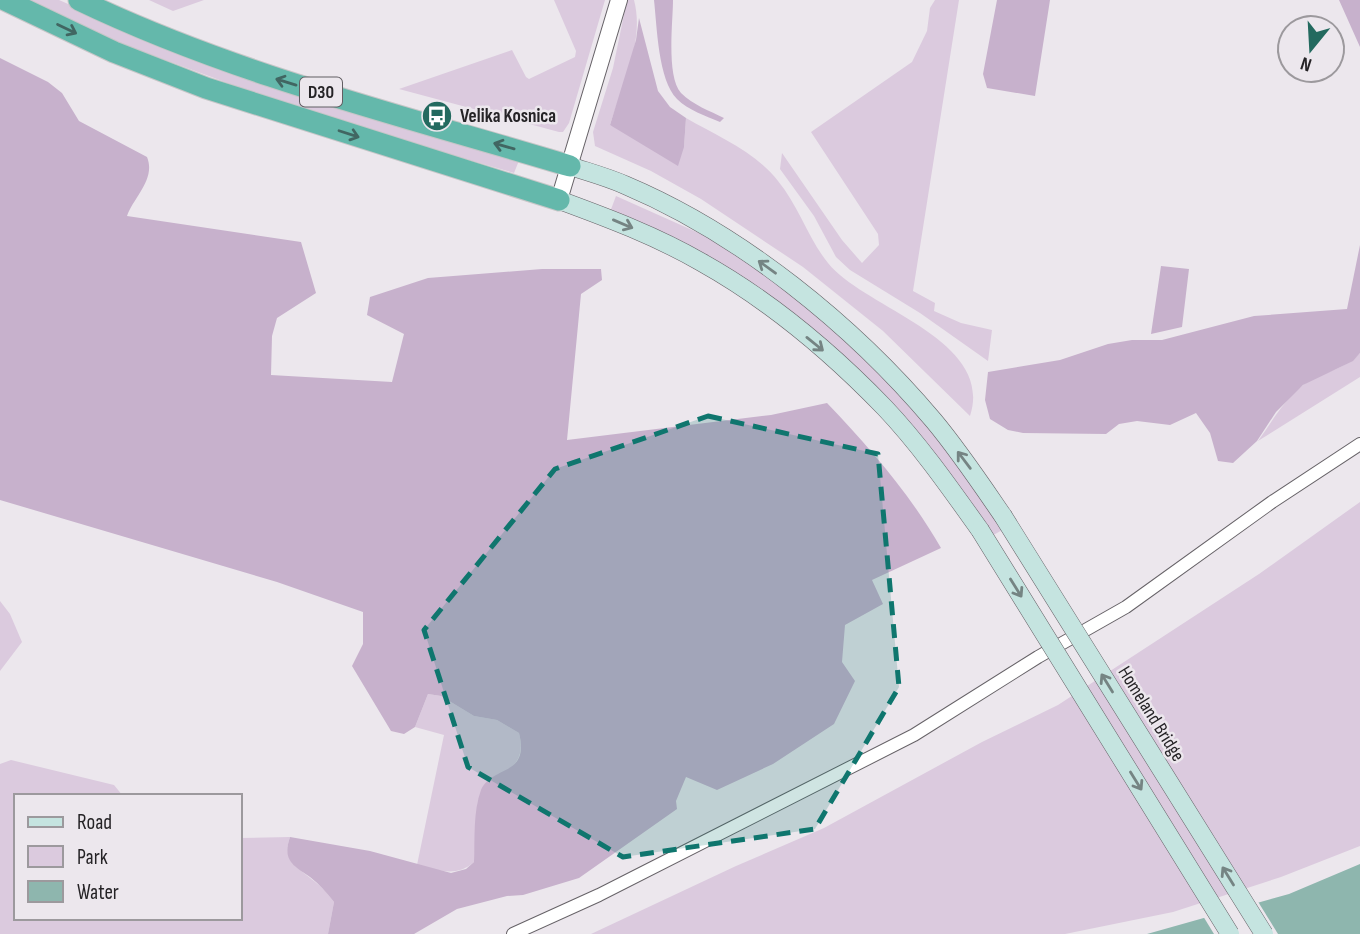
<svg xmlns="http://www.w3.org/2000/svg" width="1360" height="934" viewBox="0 0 1360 934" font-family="'Sofia Sans Condensed',sans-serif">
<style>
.green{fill:#dbcade}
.forest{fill:#c7b1cc}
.water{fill:#8eb6ae}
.pier{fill:#ece7ed}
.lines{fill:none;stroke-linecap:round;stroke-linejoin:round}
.minor-casing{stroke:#666267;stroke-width:14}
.tertiary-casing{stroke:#666267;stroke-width:18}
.secondary-casing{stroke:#666267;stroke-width:19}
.trunk-casing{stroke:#c6c6c7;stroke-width:23}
.minor{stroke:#fff;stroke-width:12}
.tertiary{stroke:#fff;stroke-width:16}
.secondary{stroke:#c5e4e0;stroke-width:18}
.trunk{stroke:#64b8ab;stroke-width:21}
.secondary-bridge-casing{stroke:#666267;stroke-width:19;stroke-linecap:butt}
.secondary-bridge{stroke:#c5e4e0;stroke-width:18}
.oneway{stroke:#416662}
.oneway2{stroke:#758483}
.marked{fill:#0f766e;fill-opacity:0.2;stroke:#0f766e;stroke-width:5;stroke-dasharray:14 9;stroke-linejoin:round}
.labels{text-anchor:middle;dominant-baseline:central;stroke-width:5;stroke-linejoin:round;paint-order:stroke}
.shield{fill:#ece7ed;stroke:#615e62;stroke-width:2}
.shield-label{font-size:18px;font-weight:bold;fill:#252326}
.poi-label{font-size:19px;font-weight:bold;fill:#252326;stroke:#ece7ed;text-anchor:start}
.street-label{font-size:19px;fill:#252326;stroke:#ece7ed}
</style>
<rect width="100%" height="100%" fill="#ece7ed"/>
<path class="green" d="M29,0H59L158,43L520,158L514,173L314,115L125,45Z
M149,0H204L173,11Z
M554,0H605L569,123L563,132H559L399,89L512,50L526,77L529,79L575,57L576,51Z
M627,0H634C645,41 622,86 610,125L684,147L686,118C717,136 756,152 778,181C798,205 809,240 828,263C865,309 995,339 970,416L883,331L803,267L701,199L651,171L595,146L593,132L613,68Z
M935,0H959L913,291L935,303L934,311L961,323L992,330L988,361L920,313L850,270L836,257L814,216L780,169L782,153L842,240L862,263L879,245L878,234L811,132L912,62L927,31L930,8Z
M616,196L721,243L759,267L858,350L921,414L1004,529L990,537L831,348L610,212Z
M1360,353V377L1258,441C1272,422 1283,401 1302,386C1320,372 1345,370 1360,353Z
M1360,502V846L1281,877L1173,912L1065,934H591L736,866L824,828L982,742L1058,705L1259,574Z
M0,601L10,614L22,642L0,671Z
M428,694L441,696L474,716L497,720L519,733C526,761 512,770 488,780L478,801L474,862C456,878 438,870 417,865L444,735L415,727Z
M11,760L114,785L123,796H16V918H240V838L290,837C281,862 299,868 314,881C322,887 328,894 334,902L328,934H0V764Z"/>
<path class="forest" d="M654,0H673C673,22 666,76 681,93C693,105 710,111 724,118L720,122C706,116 688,110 677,99C658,80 657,26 654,0Z
M997,0H1050L1035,96L987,88L983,74Z
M1339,0H1360V47Z
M639,18L658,91L670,107L686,118L684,147L678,166L610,125L636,40Z
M0,58L48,82L62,93L79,121L147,157C156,179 134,197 127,216L301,242L316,293L277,318L272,336L271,375L392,382L404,334L367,315L370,297L428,278L542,269H601L602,280L581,294L567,440L771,415L827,403C870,448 910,494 941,548L872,580L883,604L845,625L842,662L855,681L834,724L773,764L717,790L686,777L676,801L677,809L579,878L523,895L507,896L457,909L414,934H328L334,902C327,893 319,884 310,877C293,866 282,860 290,837L370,851L451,873L466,869L474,862C475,839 473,811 481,790C492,765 530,777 519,733L497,720L474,716L441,696L428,694L415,727L404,734L391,731L352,666L363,644V612L277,582L0,500Z
M1360,245V353L1353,361L1303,385L1276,412L1257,441L1233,463L1218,461L1210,433L1196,413L1170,425L1137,421L1119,424L1106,434L1023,433L1008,430L990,419L985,400L988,372L1060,360L1108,344L1132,340H1162L1254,316L1347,309Z
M1161,266L1189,269L1182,327L1151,334Z"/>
<path class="water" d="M1360,864V934H1147L1289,894Z"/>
<path class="pier" d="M1257,900L1278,934H1214L1203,916Z"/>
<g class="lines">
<g class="minor-casing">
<path id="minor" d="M513,934L599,895L914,735L1038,657L1126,607L1272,502L1360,444"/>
</g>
<g class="tertiary-casing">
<path id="tertiary" d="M559,200L619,0"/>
</g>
<g class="secondary-casing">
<path id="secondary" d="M570,166C588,172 607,177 625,185C741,234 853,325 934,421C959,451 981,484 1003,516
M559,200C608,218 656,236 701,262C769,300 831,352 885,408C920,445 950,488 980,530"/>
</g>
<g class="trunk-casing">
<path id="trunk" d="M5,0L114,52L206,88L559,200
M79,0C235,75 404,116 570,166"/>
</g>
<use href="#minor" class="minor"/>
<use href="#tertiary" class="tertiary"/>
<use href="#secondary" class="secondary"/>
<use href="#trunk" class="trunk"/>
<g class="secondary-bridge-casing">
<path id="secondary-bridge" d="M1003,516L1264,934
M980,530L1230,934"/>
</g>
<use href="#secondary-bridge" class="secondary-bridge"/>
</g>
<defs><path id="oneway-shaft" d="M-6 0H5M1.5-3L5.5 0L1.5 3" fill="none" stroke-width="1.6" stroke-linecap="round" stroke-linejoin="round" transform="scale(1.75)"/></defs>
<g class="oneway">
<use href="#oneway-shaft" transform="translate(67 29) rotate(26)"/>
<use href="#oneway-shaft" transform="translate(286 82) rotate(-163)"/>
<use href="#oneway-shaft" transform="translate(349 134) rotate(18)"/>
<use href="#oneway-shaft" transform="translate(504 146) rotate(-164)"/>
</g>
<g class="oneway2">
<use href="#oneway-shaft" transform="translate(623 224) rotate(23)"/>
<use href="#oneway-shaft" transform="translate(767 267) rotate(-144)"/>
<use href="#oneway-shaft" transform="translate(815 344) rotate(39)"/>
<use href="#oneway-shaft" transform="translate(964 460) rotate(-127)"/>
<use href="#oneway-shaft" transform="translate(1016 588) rotate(58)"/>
<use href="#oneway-shaft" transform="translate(1107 683) rotate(-122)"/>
<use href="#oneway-shaft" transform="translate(1136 781) rotate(58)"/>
<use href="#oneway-shaft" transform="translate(1228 876) rotate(-122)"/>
</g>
<path class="marked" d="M708,416L878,454L899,687L815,829L623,857L468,767L424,630L555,469Z"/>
<defs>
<g id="bus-disc" transform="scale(1.575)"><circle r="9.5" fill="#236a5f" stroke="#ece7ed"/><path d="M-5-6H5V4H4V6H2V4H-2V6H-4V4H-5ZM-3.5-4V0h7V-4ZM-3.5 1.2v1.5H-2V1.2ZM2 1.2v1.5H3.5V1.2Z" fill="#fff"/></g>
</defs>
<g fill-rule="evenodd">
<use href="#bus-disc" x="437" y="116"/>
</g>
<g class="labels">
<rect class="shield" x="300" y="77.5" width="42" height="29" rx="5"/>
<g class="shield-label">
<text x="321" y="92">D30</text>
</g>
<g class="poi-label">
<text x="460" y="116">Velika Kosnica</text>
</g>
<g class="street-label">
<text transform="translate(1151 714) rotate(58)">Homeland Bridge</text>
</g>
</g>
<rect x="14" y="794" width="228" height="126" fill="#ece7ed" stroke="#9c999d" stroke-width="2"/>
<rect x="28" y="817" width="35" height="10" fill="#c5e4e0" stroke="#9c999d" stroke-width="2"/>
<text x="77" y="829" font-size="21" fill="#252326">Road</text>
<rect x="28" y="846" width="35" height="21" fill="#dbcade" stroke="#9c999d" stroke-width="2"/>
<text x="77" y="864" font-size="21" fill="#252326">Park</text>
<rect x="28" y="881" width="35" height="21" fill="#8eb6ae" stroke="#9c999d" stroke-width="2"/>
<text x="77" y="899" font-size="21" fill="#252326">Water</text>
<g transform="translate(1311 49) rotate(198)"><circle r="33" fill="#ece7ed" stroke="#9c999d" stroke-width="2"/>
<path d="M0-5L12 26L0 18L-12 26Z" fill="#236a5f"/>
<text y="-10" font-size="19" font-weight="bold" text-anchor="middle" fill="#252326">N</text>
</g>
</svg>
